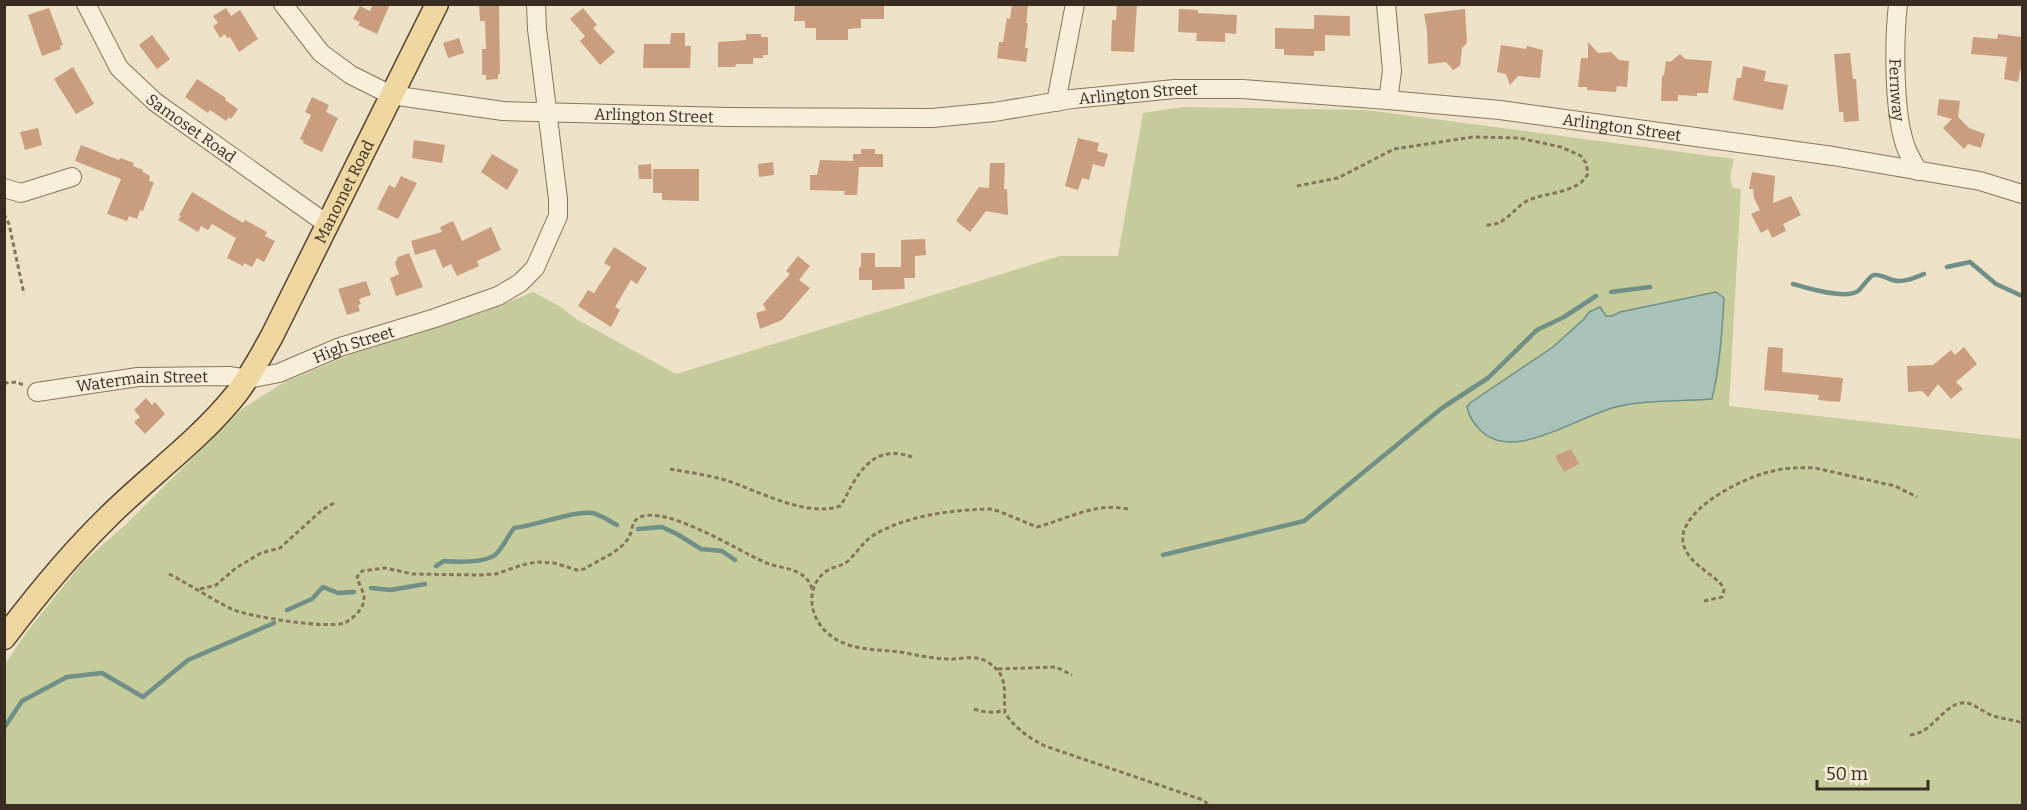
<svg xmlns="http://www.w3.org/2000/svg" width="2027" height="810" viewBox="0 0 2027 810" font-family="Bitter,serif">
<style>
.green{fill:#c5cb9b}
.water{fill:#a8c1b9;stroke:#6f8f87;stroke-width:1.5}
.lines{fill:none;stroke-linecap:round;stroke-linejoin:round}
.stream{stroke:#6f8f87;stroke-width:4.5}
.building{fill:#c99d7e}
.minor-casing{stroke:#88745d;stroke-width:20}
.major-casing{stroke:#564231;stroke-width:25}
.path{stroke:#88745d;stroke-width:3;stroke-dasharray:4.5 3;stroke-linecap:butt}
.minor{stroke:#f8efda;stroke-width:18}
.major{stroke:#eed6a1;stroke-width:22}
.labels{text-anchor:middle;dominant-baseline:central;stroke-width:4.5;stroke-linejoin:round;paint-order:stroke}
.street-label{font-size:16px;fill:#392c20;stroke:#f4ecd6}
</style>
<rect width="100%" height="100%" fill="#ede1c7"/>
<path class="green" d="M1183,107L1367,110L1734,159L1730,178L1733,188L1741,189L1729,406L2022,439V805L5,806V664L26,633L82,563L124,526L243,408L283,383L349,355L484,312L533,292L559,306L578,320L676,374L1060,256H1118L1143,113Z"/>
<path class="water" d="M1716,292L1724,298C1722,331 1720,366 1712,399C1681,402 1649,399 1620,406C1582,413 1515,464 1481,431C1474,424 1469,417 1467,407L1470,403L1553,347L1584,319L1589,312L1600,307L1606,316H1612L1620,312Z"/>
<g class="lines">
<path class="stream" d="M1947,267L1970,262L1996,284L2022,296
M1793,284C1807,288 1845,300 1858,291C1862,288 1870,275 1874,275C1879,274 1887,278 1892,280C1903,283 1914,278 1924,274
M1611,292L1650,287
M638,529L662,527L677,534L701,549L722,551L735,560
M1163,555L1304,521L1442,408L1488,378L1537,330L1564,317L1596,296
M436,566L444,561C456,562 484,563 495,555C502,549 508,536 514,528C534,526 576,510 592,513C600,514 609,521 617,525
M371,588L391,590L425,584
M287,610L312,599L323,587L338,593L354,592
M4,728L22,701L67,677L102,673L143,697L188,660L274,623"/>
</g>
<path class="building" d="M373,4H390L377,34L358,25L360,22L353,19L360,6L370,11Z
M479,4H499L500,74H498V79L486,80V75H482V49H486L485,21H480Z
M795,4H884V19H861V28L848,29V40H816V28H805V21H794Z
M1012,4L1028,5L1026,23H1028L1025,48H1028L1026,62L997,58L999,42H1003L1007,18L1010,19Z
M1117,4H1137L1134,52L1111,51L1112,20H1116Z
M49,8L63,45L60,46L61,49L42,56L28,15Z
M226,8L231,16L240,10L258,39L239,52L230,37L227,38L225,34L220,38L213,26L218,23L213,16Z
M583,8L597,25L593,28L615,52L600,65L580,41L585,36L570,19Z
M1179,9L1198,10V13L1237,15L1236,34L1225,33V42L1196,41L1197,33L1178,32Z
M1465,9L1467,43L1462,48L1460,66L1453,70L1446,62L1428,64L1427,30L1424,14Z
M1314,15L1350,16V36L1325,35V51H1314V56L1284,55V49H1275V28L1314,29Z
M671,33H685V46H691L690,68H643L644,44H670Z
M746,34H761V37H768V55H763V58H753V64H736L735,67H718V42L746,40Z
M1998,34L2022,37L2021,48H2022V71L2020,70L2018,82L2004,79L2007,57L1971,54L1973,37L1997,39Z
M152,35L170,59L157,69L139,45Z
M459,38L464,53L448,58L443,43Z
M1588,42L1598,53L1611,52L1619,60L1629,61L1627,87L1617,86L1616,92L1587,90V87H1578L1581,58H1588Z
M1501,45L1526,49L1527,46L1543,50L1540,78L1518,76L1510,85L1506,74L1497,72Z
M1850,53L1853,79H1856L1859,121L1844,122L1843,112H1839L1834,54Z
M1680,54L1685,59L1712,61L1708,93H1697V96L1678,95V101H1661L1662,75L1664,76L1666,61L1670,62Z
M1743,66L1766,71L1764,81L1788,85L1783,110L1733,100L1737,78H1741Z
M73,67L94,104L76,114L54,79Z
M197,79L226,98L225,100L238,109L231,119L229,117L226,121L210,110L208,113L185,97Z
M312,97L329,105L326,112L338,118L322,152L303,143L304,141L300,139L311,115L305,112Z
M1939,99L1960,101L1958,117L1969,128L1985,134L1981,148L1968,144L1964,149L1943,128L1952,119L1937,115Z
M38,128L42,145L25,150L20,132Z
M1078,138L1099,143L1097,151L1108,154L1104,167L1093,164L1089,180L1082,178L1078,190L1065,186Z
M414,140L445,145L442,163L412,158Z
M81,145L119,160L120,158L134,163L133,166L143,170V172L150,176L149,181L154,182L143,211L140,210L137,219L129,216L127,221L107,214L121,179L75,161Z
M861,149H875V154H883V167H859L857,195H844L845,191L810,190V175H817L820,160L853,161V154H861Z
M492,154L519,170L507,190L481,172Z
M773,162L774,175L759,177L758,164Z
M990,163H1005L1004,189H1007L1008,215L986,211L970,232L956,221L979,187L989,188Z
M651,164L652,179H639L638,165Z
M653,169H699V201L662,200V193H653Z
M1752,172L1775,176L1773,203L1791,196L1801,215L1783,224L1786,231L1772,238L1768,229L1761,233L1751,214L1760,210L1754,198L1753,189H1749Z
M401,176L417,183L398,219L377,209L389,185L395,188Z
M192,192L243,223L245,220L267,232L265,236L275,241L264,262L257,258L252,267L244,263L243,266L227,258L236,238L212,224L208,230L201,226L198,232L178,220L181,216L179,215Z
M453,221L462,241L491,227L501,250L477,261L479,266L457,276L451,264L443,268L435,249L415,255L411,241L442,232L440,227Z
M925,239L926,255L915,256V278H904L905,289L872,290V280H859V267H861V253H875V267H901V240Z
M614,247L647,268L637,284L631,280L615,307L620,310L611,327L578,306L588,290L594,293L611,267L604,263Z
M409,253L423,287L396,296L390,278L399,274L395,263L398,257Z
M798,256L810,266L799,280L810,288L782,320L760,329L756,313L766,310L763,304L790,274L786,271Z
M366,281L371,295L359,299L361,304L358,305L360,311L347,315L338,289Z
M1768,347L1783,348L1782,372L1843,378L1840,402L1818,400L1819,395L1764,390Z
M1964,347L1977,364L1956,382L1963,389L1951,399L1938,384L1928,397L1922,391L1908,392L1907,366L1933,365L1951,350L1955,355Z
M146,398L152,405L155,402L165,414L145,434L134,422L140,417L134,410Z
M1571,449L1579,464L1564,472L1555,456Z"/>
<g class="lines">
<g class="minor-casing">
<g id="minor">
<path id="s1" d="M86,4L119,68L155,102L327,224"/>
<path id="s2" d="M283,4L321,53L351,75L391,95L503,111L728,117L932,118L994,112L1072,99L1175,89H1242L1388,100L1500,110L1833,156L1980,181L2022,194"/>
<path d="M1386,4L1392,71L1388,100"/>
<path id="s3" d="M1898,4C1894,40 1893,117 1907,150C1910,157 1914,164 1918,171"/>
<path d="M1056,102L1075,4"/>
<path d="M4,188L21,193L72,177"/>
<path id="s4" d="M37,392L138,377L229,376L248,379L279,373L340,347L435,318L498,296L520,283L535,268L558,216V199L537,29L536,4"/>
</g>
</g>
<g class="major-casing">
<g id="major">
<path id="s5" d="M4,638C35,597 71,553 108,517C148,477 197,442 233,398C249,379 260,357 272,336L437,4"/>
</g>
</g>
<path class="path" d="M1297,186L1338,178L1394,149L1473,137L1519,138L1561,147L1581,156L1586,163L1588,173C1580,193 1547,192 1529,200C1513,207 1507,226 1486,225
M4,214L9,224L24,294
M4,383L17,382L23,385
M670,469C688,472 707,475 725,480C757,490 806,518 840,506C846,498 849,489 855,480C869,457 886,448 912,457
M1128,509C1095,502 1068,519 1037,527L998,511L990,509C953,510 917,514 883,530C865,538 862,547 849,560C842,567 833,566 825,572C804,589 810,620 830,635C849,651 877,649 900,652C917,655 933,659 950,659C962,659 975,655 986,661C1010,675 1003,691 1005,713C1015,728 1029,738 1045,746L1203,800L1210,806
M169,574C191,585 212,600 234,610C252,617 327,629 344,623C351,620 361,611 363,604C367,595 359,586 357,577L362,571L385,568L413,574L477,575L496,574L522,565L537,562L554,563L577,570L584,569C598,560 621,552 629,537C633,530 631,521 640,517C668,506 737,550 764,562C775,567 788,567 799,573C807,577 810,583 813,591
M200,589L216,585L236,568L261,553L280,548L322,510L334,503
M1704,601L1722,597L1724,590L1721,584C1710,573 1692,564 1685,549C1669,514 1742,478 1769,472C1783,468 1799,467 1815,468L1895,486L1917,497
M998,669L1056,667L1072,675
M974,709C983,712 995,714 1003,710
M1910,735C1933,733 1941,707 1961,703C1972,701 1981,711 1991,715C2001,719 2012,719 2022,723"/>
<use href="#minor" class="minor"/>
<use href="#major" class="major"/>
</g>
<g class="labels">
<g class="street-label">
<text stroke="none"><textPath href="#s3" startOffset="86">Fernway</textPath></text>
<text stroke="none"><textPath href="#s2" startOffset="894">Arlington Street</textPath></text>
<text stroke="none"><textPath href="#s2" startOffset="408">Arlington Street</textPath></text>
<text stroke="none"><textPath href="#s1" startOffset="166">Samoset Road</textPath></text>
<text stroke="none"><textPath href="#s2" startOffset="1380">Arlington Street</textPath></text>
<text stroke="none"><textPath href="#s5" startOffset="567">Manomet Road</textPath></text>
<text stroke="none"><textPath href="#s4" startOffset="324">High Street</textPath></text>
<text stroke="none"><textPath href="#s4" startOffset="106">Watermain Street</textPath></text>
</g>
</g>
<rect width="2027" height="810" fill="none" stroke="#392c20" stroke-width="12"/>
<path d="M1817 780v9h111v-9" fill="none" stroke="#392c20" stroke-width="3"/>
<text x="1826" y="780" font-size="18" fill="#392c20" stroke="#f4ecd6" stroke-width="4.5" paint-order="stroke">50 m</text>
</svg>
